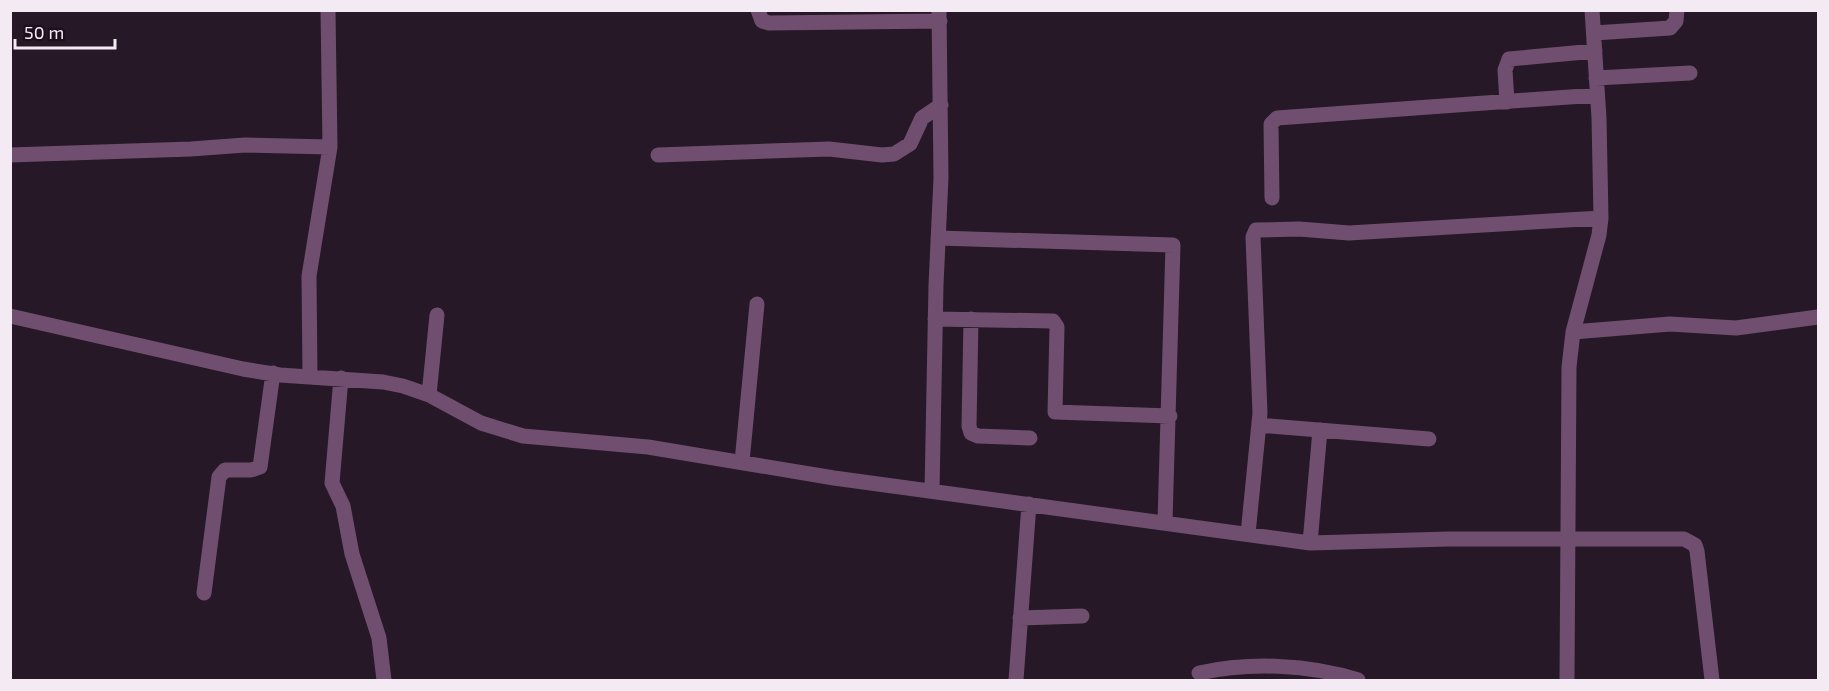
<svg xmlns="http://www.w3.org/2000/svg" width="1829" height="691" viewBox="0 0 1829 691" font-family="'Exo 2',sans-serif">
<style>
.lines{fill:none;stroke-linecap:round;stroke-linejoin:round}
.minor{stroke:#704e6f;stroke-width:15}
</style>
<rect width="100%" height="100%" fill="#261826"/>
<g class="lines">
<path class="minor" d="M758,10L762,21L769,23L940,21
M1594,33L1670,28L1676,21L1677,10
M1596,78L1690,73
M1507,102L1505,70L1509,59L1595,51
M10,155L191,149L245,145L330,147
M658,155L829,149L882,155L894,154L910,144L922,118L941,105
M1272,198L1271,124L1277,118L1597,95
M938,238L1173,245L1165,522
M10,316L243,369L280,375L383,382L403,386L429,395L481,423L523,436L648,447L834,478L1310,543L1448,539H1684L1695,545L1697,551L1712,680
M935,319L1053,321L1057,327L1055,412L1170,416
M971,319L969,426L971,433L978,436L1030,438
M1573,332L1670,324L1736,328L1818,317
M310,376L309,276L330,147L328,10
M341,378L332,483L343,506L352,554L379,638L384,680
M429,395L437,315
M1259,425L1429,439
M742,462L757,304
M932,491L936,285L941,178L939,10
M1248,534L1260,413L1253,237L1256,230L1299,229L1349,233L1601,218
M1310,543L1320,430
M204,593L219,477L225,470H251L260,467L273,373
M1020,618L1082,616
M1199,673C1249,662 1309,664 1358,680
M1016,680L1029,504
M1567,680L1569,367L1573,332L1599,235L1601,218L1599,118L1592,10"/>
</g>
<rect width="1829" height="691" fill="none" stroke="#f4eaf3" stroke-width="24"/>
<path d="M15 39v9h100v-9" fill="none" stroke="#f4eaf3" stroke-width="3"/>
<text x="24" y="39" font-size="18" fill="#f4eaf3" stroke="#1d0f1d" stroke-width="4.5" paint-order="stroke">50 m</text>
</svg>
